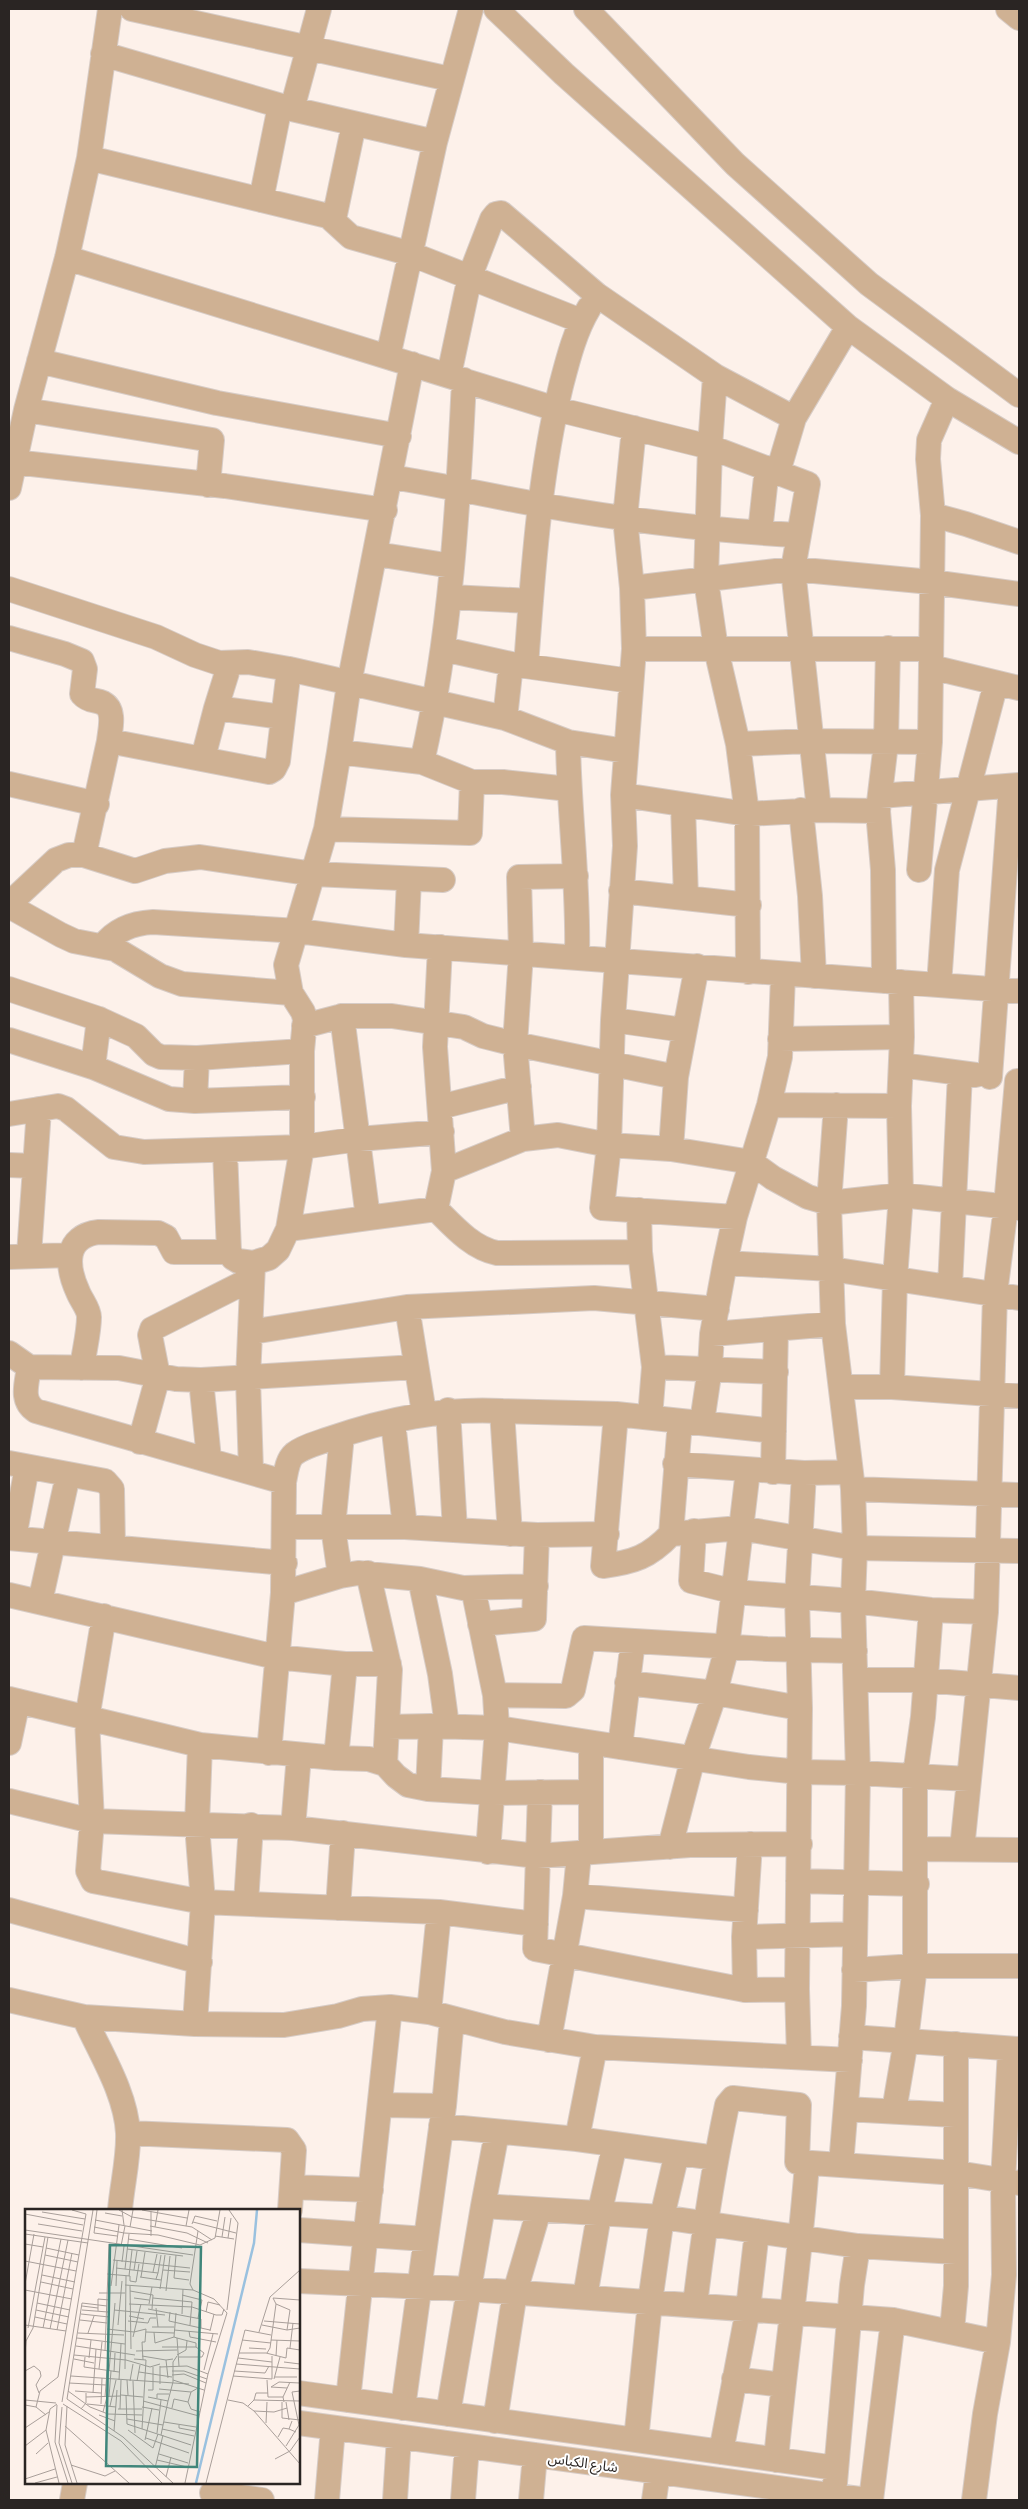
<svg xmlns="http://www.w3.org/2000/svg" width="1028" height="2509" viewBox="0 0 1028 2509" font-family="'Titillium Web','Noto Sans Arabic',sans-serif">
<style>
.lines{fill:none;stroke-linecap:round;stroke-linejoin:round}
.minor-casing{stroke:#d7ccc6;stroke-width:26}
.minor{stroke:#cfb193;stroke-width:24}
.labels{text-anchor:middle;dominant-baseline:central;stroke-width:4;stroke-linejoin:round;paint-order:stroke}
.street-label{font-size:14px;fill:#2a2523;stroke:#fff}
.inset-river{fill:none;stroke:#9ac1df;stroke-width:2.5}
.inset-road{fill:none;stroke:#a99f9a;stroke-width:1}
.view{fill:#40867b;fill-opacity:0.15;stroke:#40867b;stroke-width:2.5}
.inset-edge{fill:none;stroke:#2a2523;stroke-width:2.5}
</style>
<rect width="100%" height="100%" fill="#fdf1ea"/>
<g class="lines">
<g class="minor-casing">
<path id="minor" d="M132,9L450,79
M496,9L564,74L848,327L947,399L1019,442
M586,9L735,164L869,284L1019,395
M1008,9L1019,18
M103,54L292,109L435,142
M292,109L319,9
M89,158L328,216L351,237L411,254L581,321
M261,200L280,106
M334,219L354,124
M67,258L556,409L710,447L808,484L793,569L819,810
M388,357L435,142L471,9
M39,361L217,403L399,436
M412,364L349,684L339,752L422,762L472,782H503L569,789
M449,375L470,276L492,219L496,214L501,213L597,295L715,376L794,418
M715,376L710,447L706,580L716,649L738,744L747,814L748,972
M26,410L212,440L208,485
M634,428L625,518L632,588L634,649L623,795L625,846L613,1020L609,1145L602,1208L735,1217
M14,462L225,486L385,510
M778,472L794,418L848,327
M391,477C442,485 491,496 541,505C626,520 713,531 799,535
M9,488L26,410L67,258L89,158L110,9
M933,515L966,524L1019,542
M760,532L767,468
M376,554L452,566
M632,588L793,569L931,582L1019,594
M9,589L156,637L195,655L219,663L248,662L289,669L505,718L568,742L626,751
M450,597L531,601
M9,638L65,654L82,661L85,669L82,694C89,702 95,699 103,703C116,710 110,730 109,741
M443,649L511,664L631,681
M634,649H931
M230,663L216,708L282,717
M526,666C533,572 539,477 561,386C568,359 575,331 589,308
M931,667L1019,688
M505,718L511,664
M568,742C569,814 579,885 577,957
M738,744L811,741L930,742
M203,758L216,708
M422,762C451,636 458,508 464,380
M9,784L97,804
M623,795L747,814L819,810L878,811
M880,796L1019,785
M683,805L686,898
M801,810L810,896L814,976
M326,829L470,833L472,782
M84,855L109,741L269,772L274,769L278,761L289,669
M919,870L930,742L933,515L928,459L929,440L947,399
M621,891L749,905
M9,904L56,860L69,855H84L135,871L165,861L200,857L314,874L443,880
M9,906L61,935L74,941L115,949L160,976L182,984L291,993
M406,945L409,879
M103,946C115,930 133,923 153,922L298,931L406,945L1019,991
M884,981L883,870L878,811L886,743L888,648
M939,985L947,870L996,683
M9,989L99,1019L136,1036L154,1054L161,1057L197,1058L302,1051
M613,1020L684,1030
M304,1026L342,1016H392L464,1027L483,1036L515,1044L676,1077
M780,1039L902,1037
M9,1040L93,1067L169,1099L195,1101L303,1097
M901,1065L976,1075
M93,1067L99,1019
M990,1077L1011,786
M195,1101L197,1058
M769,1105L899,1106
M836,1105L829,1203L833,1324L853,1489L855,1548L853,1601L858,1773L854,2006L841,2165
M440,1107L519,1087
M9,1114L58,1106L66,1109L114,1147L144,1152L302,1147L359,1139L442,1132
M523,1139L515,1044L521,953L519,877L576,876
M671,1149L676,1077L697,966
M225,1150L229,1252L233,1258L238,1261L253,1263L269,1258L278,1250L288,1229L302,1147V1051L305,1019L303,1012L291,993L286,965L326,829L339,752
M9,1165L34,1166
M444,1171L523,1139L558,1135L609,1145L671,1149L751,1162L773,1178L808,1197L829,1203L901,1195L1019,1208
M436,1209L444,1171L435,1047L440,947
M436,1209C453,1226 472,1248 497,1253L640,1252
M639,1210L640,1252L654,1367L650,1417
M368,1218L436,1209
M288,1229L368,1218L342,1016
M29,1255L39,1109
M9,1257L70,1255
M725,1263L831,1269L1019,1298
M950,1287L960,1073
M407,1307L424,1413
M251,1332L407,1307L594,1298L717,1309
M712,1334L833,1324
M9,1353L29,1367L119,1368L176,1379L201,1380L416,1367
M29,1367C27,1383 20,1401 36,1411L284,1482L283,1593L269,1753
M654,1367L776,1372
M82,1368C84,1351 89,1333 89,1317C89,1309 81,1300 78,1292C66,1266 64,1236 99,1232L158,1233L166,1237L174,1252H229
M201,1380L209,1459
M841,1387H892L1019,1396
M892,1387L895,1279L901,1195L899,1106L902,1037L901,982
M448,1410L455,1530
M502,1411L616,1414
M680,1421L671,1534C649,1557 634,1562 603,1566L616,1414L774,1431
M393,1422L405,1527
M702,1422L710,1368L712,1334L725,1263L735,1217L769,1105L780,1057L783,974
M140,1442L158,1376L150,1335L152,1329L251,1279
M9,1463L105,1481L112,1489L113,1547
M675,1464L804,1473L797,1598L800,1708L797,1989L799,2057
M251,1471L248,1379L253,1265
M773,1472L776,1329
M804,1473L851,1472
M284,1482C286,1473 287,1460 294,1454C304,1446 318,1443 329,1439C388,1419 440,1408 502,1411L510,1534
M853,1489L1019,1495
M284,1527H405L537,1535L607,1534
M694,1531L691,1581L735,1592L853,1601L931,1610L986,1612
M671,1534L740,1528L855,1548L1019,1551
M9,1538L285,1563
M14,1538L27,1467
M368,1573L390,1670L385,1764
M340,1576L333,1527L342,1435
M420,1579L440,1674L447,1726
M473,1588L495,1695L497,1728L488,1852
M283,1593L340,1576L358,1573L420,1579L463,1588L536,1586
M9,1595L276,1657L345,1664L336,1758
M40,1602L68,1475
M104,1616L87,1719L92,1821L88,1871L93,1881L203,1902L439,1912L536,1924
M480,1624L534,1619L537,1535
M345,1664H389
M856,1680H924L1019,1688
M627,1683L715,1693L800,1708
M495,1695L566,1696L573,1690L584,1638L767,1649L855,1651
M9,1699L200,1745L336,1758L369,1759L385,1764L396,1776L408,1785L428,1789L493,1793L590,1792
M388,1727L431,1726L497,1728L749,1767L800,1772L858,1773L969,1779
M9,1743L18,1701
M591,1743V1852
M620,1747L633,1641
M428,1789L431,1726
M540,1792L535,1949L745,1990L797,1989
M9,1801L92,1821L293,1828L537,1856L690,1845L800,1844
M293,1828L299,1755
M670,1847L693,1758L715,1693L727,1647L748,1470
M916,1849L1019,1850
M962,1849L986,1612L995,1294L1006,1206L1017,1081
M798,1881L917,1884
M575,1896L746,1910
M246,1903L251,1825
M338,1908L343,1833
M9,1910L200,1962
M744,1937L854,1934
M854,1970L915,1966H1019
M745,1990L744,1937L750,1844
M9,2000L84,2017C100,2053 126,2093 128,2133C129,2158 122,2185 120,2210
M429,2012L439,1912
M84,2017L195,2024L284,2025L338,2016L362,2009L390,2007L429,2012L505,2032L595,2047L850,2060
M195,2024L203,1902L197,1825L200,1745
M851,2037L1019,2049
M549,2040L575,1896L579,1854
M380,2105L444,2106
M846,2109L955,2115
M894,2111L906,2040L915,1966V1775L923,1717L931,1610
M441,2126L577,2139L716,2158
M497,2132L483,2206L662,2217L858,2246L956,2252
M128,2133L287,2140L294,2150L290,2210
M577,2139L595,2047
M292,2187L371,2190
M299,2230L425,2239
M299,2281L468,2289L893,2320L998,2342
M585,2297L599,2215L615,2144
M695,2305C703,2237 713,2171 727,2105L733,2098L799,2105L797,2162L957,2173L1019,2183
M952,2331L956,2286V2044
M734,2379L783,2385
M299,2393L836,2468
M348,2400L390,2007
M403,2408L444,2106L452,2019
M448,2414L483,2206
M495,2421L515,2292L539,2210
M299,2423L867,2500
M636,2440L650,2302L662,2217L677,2153
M721,2452L748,2309L757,2231
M776,2460C785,2360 800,2262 807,2163
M835,2483L852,2285L858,2246
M212,2493L262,2500
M72,2500L75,2483
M327,2500L333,2428
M395,2500L399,2437
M463,2500L467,2446
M531,2500L535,2455
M654,2500L658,2472
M871,2500L893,2320
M974,2500L985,2414L998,2342L1004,2275L1003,2182L1010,2049"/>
</g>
<use href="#minor" class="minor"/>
</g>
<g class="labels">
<g class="street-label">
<text transform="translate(583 2462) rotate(8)">شارع الكباس</text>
</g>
</g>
<g transform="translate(25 2209)">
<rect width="275" height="275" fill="#fdf1ea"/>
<path class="inset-river" d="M171,274L229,34L232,1"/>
<path class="inset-road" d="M72,1L69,24L92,27M94,1L107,8L167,18L187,31M97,1L99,16M117,1L162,9M17,3L60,10M80,4L97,7M0,5L58,16M70,11L127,22M168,13L211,24M13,15L57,22M167,15L170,7L192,12M125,17L162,24L183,34M161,17L164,1M69,18L99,24L133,26L175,36L190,29L195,1M105,18L108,1M130,18L133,1M0,21L168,46M0,25L63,34M126,27V2M190,27L209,30M197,28L200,8M203,29L206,9M103,30L157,39M0,35L18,38M96,37L100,17M21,39L54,46M102,40L158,47M20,46L53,53M151,46L149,69L164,71M88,51L165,59M0,52L51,62M97,53L99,37M91,59L133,64L131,70M100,60L104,25M109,61L112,42M138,61L165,63M128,63L132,45M133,64L136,46M82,65L105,67V72L111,73L114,55M17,66L50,73M104,67L107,41M115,68L136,71M116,68L120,43M16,73L48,80M0,75L9,25M100,76L168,81M86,77L94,16M91,77L92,52M105,77L106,140M135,80L140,46M0,81L47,90M105,82L128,86L127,100M141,82L145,47M74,84H100M157,86L177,91L173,109M109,89L124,91M128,89L167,93L165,116M248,89L275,91M12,94L45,101M104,95L167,98L191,106H197L199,100M124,95L127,78M251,95L265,101L262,121M57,97L73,99M82,97L57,94L42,190L98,228L148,274M131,99L133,118M123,100L176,110V119M11,101L44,108M57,101L83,103M89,101L140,106M202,101L213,14L204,1M73,102V90L85,91M145,103L144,112L185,121M181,103L183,93L195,96M151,104L149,128L152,129L154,157M56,105L84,108M157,105L158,80M104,107L119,110M10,108L42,115M55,111L82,114M103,112L123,114L125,109H131M239,112L275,115M0,116L41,122M93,116L97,72M237,116L262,121L275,119M127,118H149M3,119L20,28M18,119L36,30M25,120L43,31M82,120L109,123L121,120M32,121L47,44M149,121L193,125M164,122L165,128L191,133M185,122L189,105M121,123L149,124M129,123L130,134L149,128M234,123L245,88L275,61M53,124L99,126M63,124L69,107M108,128L116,95M52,129L100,135M152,129L171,134V138M217,131L246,134M246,131L275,132M51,137L110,146M137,138H171L179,144L177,148M224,139L241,140M265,139L268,114M80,142L84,35M111,142L152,141M214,144H241L261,149L262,139L275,141M242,144L245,139L251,95L248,89M0,145L1,132L8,119L23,28M49,146L101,151L125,158L135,155M152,146L161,141L162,132M117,147L141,151M247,147V170M251,147L252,131M60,148L59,158L94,163M154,148H177M64,149L66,131M213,149L247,153M49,150L69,154M109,150L121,151L117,220M118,151L117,133H120L121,120M259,153L275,155M211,155L275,160M135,158L162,157L183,165M74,160L77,133M100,160L101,67M179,161L188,125M0,162L9,157L15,162L16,167L11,176L14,184M84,162L90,94M147,162H159L182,170M209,162L240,164L244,157M89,163L90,144M114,163L147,168M147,166L159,165L181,174M46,167L164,175M208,167L247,170M250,168H272M143,169L141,151L148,150M249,170L255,148M94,171L96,135M102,171L103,186M148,171L179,181M242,171L243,188H258L259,193M105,172L108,155M108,172L110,224M112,172L115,156M44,174L81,176M135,175V157M246,178L254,173L275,174M246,178L262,179M134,180L166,183M123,181H128V158M43,182L65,198L83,205L117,206M50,182L76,184M68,184L71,140M96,186L118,188M101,186L102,215L166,236M61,188L96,187M80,188L82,162M84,188L86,162M123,188L143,192L136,226M258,188L265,173M132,189V185H144M0,191L31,194M203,191L218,194L229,202L275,255M229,191L231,184H243M118,192L174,207M143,192L148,173V153L152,147M37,193L68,1M163,193L166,200L175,203M257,193V209L275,211M261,193L264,211M32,195L25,200L21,221L34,274M38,195L96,232L137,274M62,195L91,198M76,195L77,169M0,196L11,198L21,206M32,196L30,233L43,274M42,197L40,236L52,274M85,197L91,171M223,197L229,191L275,192M11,198L15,182L33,168L61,5L47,1M37,198L34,234L47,274M117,198L134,201M147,199L149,190L163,193L166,183L173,179M56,200L61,194V184M93,200H117M95,200L96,171M229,202L249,203L262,199M78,203L82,188M74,206L90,212M102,210L138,216M267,212L264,220L271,223M139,213L171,218M241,214L242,193M154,216V219L170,222M40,217L104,274M0,219L24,203M137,220L169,227M103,221L128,239L133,225M89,222L92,181M132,224L136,191M253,228L258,219L264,220M121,229L164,244M120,231L127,199M0,237L21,221M261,237L274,216L267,183L275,182M11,245L23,234M134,245L163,254M250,250L265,242L275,228M132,251L162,258M46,256L80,267L90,262M130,259L138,226M141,268L146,248M0,270L30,260M10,274L32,268M160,274L183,165L202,104L189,90L168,81L165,75L173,22M181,274L220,121L246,126"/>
<path class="view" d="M85,36L176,38L172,258L81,257Z"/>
<rect width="275" height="275" class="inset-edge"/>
</g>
<rect width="1028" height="2509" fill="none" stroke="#2a2523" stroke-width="20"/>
</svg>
